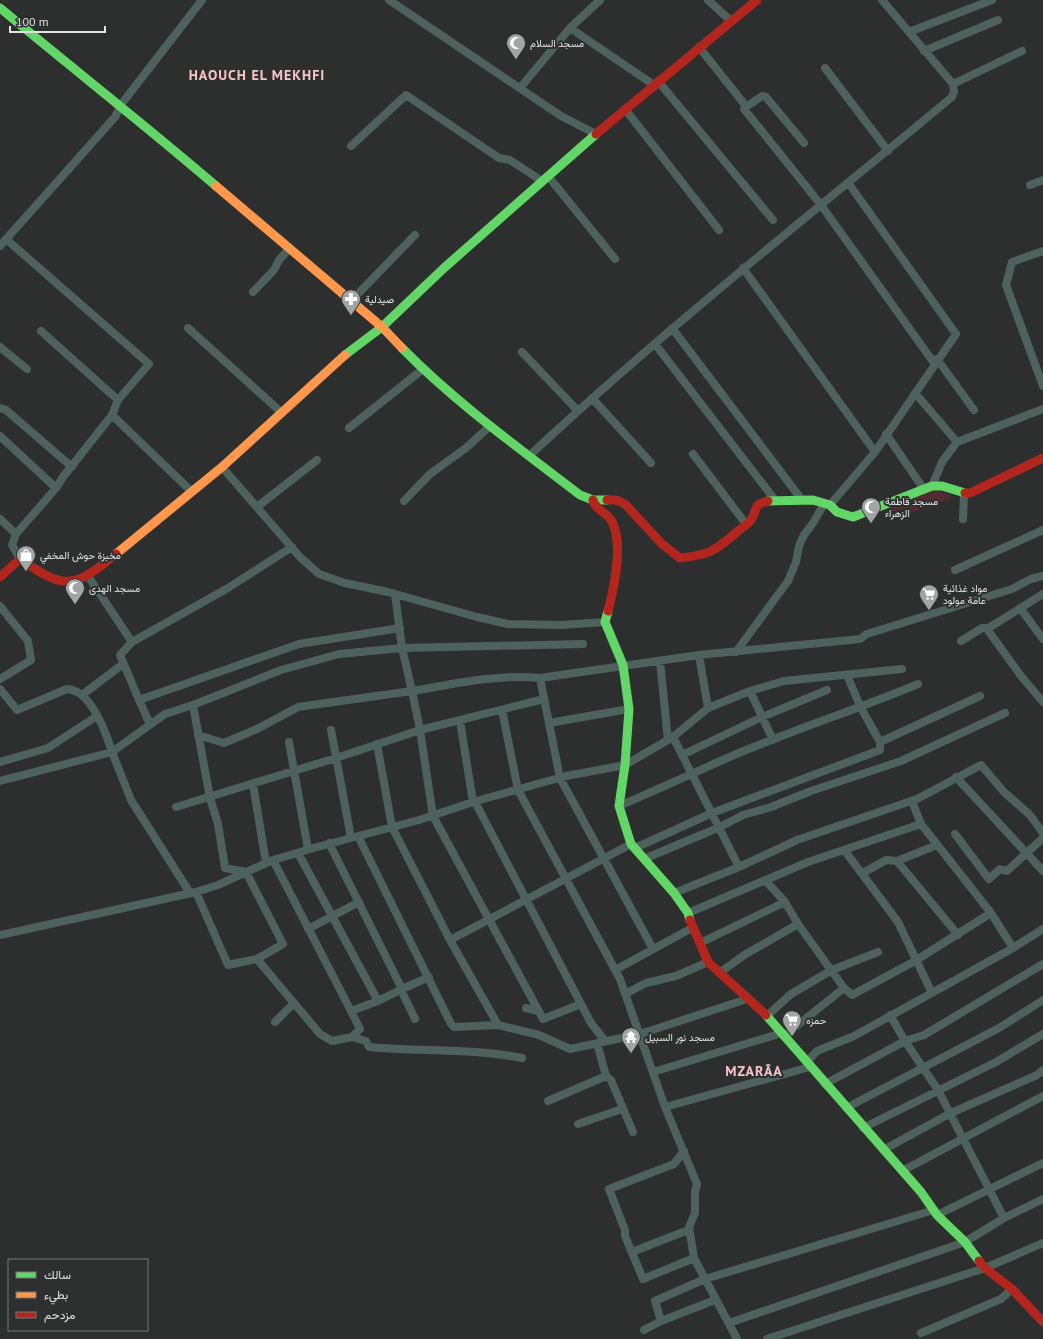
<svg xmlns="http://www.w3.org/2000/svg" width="1043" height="1339" viewBox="0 0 1043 1339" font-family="'PT Sans',Vazirmatn,sans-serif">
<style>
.green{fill:#532c31}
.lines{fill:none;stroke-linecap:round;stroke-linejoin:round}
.street{stroke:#4e625d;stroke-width:8}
.fast{stroke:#63d668;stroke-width:9}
.slow{stroke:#ff974d;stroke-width:9}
.jam{stroke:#b3261e;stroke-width:9}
.labels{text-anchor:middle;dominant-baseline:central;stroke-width:4;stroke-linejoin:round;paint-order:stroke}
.poi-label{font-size:10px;fill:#e2e4e3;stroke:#2c302e;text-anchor:start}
.district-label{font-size:14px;font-weight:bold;letter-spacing:1px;fill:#f8c3c9;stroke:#2c302e}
</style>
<rect width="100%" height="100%" fill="#2d2f2e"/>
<path class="green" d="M936,490L950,495V499L904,515L901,510L892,513L889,506Z"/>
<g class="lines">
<path class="street" d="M389,0L561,116L596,134
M708,0L731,21
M570,28L654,85
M909,32L992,0
M699,47L745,105H749L762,96L766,97L804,143
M924,51L998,20
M825,68L888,151
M658,81L773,220
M953,84L1022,51
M520,88L570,28L600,0
M747,106L744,109L821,205L934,363
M625,109L719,230
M351,146L406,95L499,158L510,160L542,181
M548,176L615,259
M1030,185L1043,180
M6,239L149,364L118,400L112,415L63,477L56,488L16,534L12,545L20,559
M0,246L115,117L123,102L202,0
M1043,251L1012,262L1006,285L1043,386
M743,268L875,452
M253,292L274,270L279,260L289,249
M351,301L415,235
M188,328L282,413
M672,328L802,500
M41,331L118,400
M655,344L775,500
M0,347L27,369
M522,352L578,411
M937,359L974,410
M915,393L957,442
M592,398L651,463
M0,408L6,410L72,467
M112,415L191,491
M349,428L423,369
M886,434L923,488
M0,436L56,488
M693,454L746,524
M529,456C664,330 810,215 952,97L954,92L953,84L882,0
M222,467L300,557L319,574L345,583L388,592L477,617L508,624L561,625L605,622
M932,486L942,462L957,442L1043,409
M404,501L430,474L466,448L490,426
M830,505L875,452L956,334L849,184
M257,507L317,460
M0,519L16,534
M963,519L964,493
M955,570L1043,530
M88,576L132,642L120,655L139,700
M395,594L402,648L412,691C454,684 496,674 540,678L699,655L860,639L867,634L1012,589L1031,579L1043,576
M1043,594L987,629L1021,676L1043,702
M0,606L28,641L31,660L0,679
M1020,608L1043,639
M961,641L982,628H988
M132,642L228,588L292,547
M736,652L788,581L796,562L799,546L804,535L813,523L824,504
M699,655L708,708
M660,661L668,740
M540,678L560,778L653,949
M0,689L17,710L67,689C91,690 106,733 112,752L0,781
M750,691L773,740
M82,695L123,664
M193,705L281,670L339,654L402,648L583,644
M502,710L518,790L620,979L665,1107L697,1184L695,1192V1213L689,1227L694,1258L737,1339
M460,721L473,802
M549,723L629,709
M150,724L139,700L299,644L400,628
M331,730L351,838
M198,735L224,743L259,728L298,707L412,691L420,730L433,816L543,1019L581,1004
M673,737L739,867
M289,742L308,849
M880,742L980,696
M377,744L392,827L450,940L498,1025
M682,755L762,717L827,690
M0,762L48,748L97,716
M956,777L1043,871
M253,784L266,863
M912,801L921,824L991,913L1013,948
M475,802L591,1023L605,1041
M619,806C654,791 689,775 725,759C788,731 854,711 918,684
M176,807L336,758L420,730L544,699
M955,834L989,879L1000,869L1007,871L1043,838
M358,836L451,1024L454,1027L498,1025L539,1035L570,1049L640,1034L747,999
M635,848L712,813L880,750V742L861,708L847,675
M845,851L898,922L932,993
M298,853L378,1001L402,989L329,843
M644,859L720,827L743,815L771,807L811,791L901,761L1005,713
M273,860L351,1011L378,1001
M897,861L958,935
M863,873L886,860L897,861L937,845
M765,880L785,902L798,924L844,988
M196,892L228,965L257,959
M190,893L131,800L112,752L165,714L193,705L210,798L218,824L225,868L246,872L283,944L257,959L320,1034L332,1041L352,1037L366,1041L369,1047C420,1052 471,1048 522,1058
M674,893L739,867L797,840L917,799L981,765L1004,792L1030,815L1043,833
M688,913L808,862L921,824
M308,929L359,902
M0,935L196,892L218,885L273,860L317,847L419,820L473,802L566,776L625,765L673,737L708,708L750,691L784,681L902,669
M450,940L631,844
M700,943L785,902
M615,970L692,928
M719,973L746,954L798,924
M402,989L429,977
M401,990L415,1019
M625,994L646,983L676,976L708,962
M526,1008L538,1011
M351,1011L360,1029L352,1037
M890,1015L905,1041L938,1090L1004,1218
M767,1016L791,994L832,970L878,952
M275,1022L294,1003
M784,1036L844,988L852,995L915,961L991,913
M597,1043L606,1076L611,1080L633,1132
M807,1062L817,1051L854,1036L1013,948L1043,929
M653,1072L782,1033
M825,1084L905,1041L924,1035L1043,964
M548,1101L606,1076
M665,1107L810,1067
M846,1108L999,1028L1043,1000
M578,1124L622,1109
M863,1128L996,1062L1043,1034
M883,1150L951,1113L1037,1075L1043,1070
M684,1151L674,1164L609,1189L625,1230V1236L643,1279L694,1258
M902,1171L1043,1096
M937,1215L1043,1163
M632,1252L683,1232H688
M661,1321L655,1301L705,1279L934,1210
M729,1323L965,1242L1004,1218L1043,1199
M644,1330L661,1321L715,1300
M921,1333L1001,1299L1012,1289
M767,1339L985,1268L1043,1243"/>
<path class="fast" d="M0,8C72,68 145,125 216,186
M402,348C456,403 519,448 580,495L593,500H607
M345,355L382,327L444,268L596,134
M768,501L813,500L830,505L837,512L853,517L932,486H942L965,493
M608,611L605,622L623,665L629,709L625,765L619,806L631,844L674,893L688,913L690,920
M766,1015L921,1192L937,1215L965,1242L979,1261"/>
<path class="slow" d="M216,186L382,327L402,348
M116,554L222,467L345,355"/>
<path class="jam" d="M596,134L757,0
M965,493H970L1043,458
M593,500C595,510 606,512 611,520C624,541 614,588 608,611
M607,500H616L625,504L662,544L680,558C709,555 715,551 737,532C742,528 748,524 751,520C759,509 751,505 768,501
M0,577L20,559C66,591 74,588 116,554
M690,920L708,962L766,1015
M979,1261L985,1268L1012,1289L1043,1322"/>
</g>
<defs>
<g id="mosque-pin" transform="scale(1)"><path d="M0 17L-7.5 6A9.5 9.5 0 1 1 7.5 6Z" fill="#a3a5a4" stroke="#2c302e"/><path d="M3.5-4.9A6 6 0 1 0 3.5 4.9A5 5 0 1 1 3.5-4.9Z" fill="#fff"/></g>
<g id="pharmacy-pin" transform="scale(1)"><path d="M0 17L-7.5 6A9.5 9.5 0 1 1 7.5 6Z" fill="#a3a5a4" stroke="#2c302e"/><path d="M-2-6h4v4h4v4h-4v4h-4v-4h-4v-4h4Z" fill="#fff"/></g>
<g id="shop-pin" transform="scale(1)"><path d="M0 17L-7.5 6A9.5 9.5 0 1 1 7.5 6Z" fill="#a3a5a4" stroke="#2c302e"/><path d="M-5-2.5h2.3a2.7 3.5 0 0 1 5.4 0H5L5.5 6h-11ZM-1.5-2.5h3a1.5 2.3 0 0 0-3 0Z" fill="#fff"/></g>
<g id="supermarket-pin" transform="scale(1)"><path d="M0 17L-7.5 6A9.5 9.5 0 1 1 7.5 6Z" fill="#a3a5a4" stroke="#2c302e"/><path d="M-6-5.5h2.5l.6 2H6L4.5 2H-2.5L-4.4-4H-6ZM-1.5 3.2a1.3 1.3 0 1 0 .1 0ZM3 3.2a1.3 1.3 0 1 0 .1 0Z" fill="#fff"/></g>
<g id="temple-pin" transform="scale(1)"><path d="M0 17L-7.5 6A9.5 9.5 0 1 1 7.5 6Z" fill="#a3a5a4" stroke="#2c302e"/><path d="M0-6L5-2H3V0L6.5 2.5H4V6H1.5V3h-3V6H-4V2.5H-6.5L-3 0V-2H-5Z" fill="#fff"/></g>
</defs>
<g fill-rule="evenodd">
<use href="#mosque-pin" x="516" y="43"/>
<use href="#pharmacy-pin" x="351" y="299"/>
<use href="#mosque-pin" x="871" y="507"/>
<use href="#shop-pin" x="26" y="555"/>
<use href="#mosque-pin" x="75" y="588"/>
<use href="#supermarket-pin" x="929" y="594"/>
<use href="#supermarket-pin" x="792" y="1020"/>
<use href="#temple-pin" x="631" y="1037"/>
</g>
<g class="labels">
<g class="poi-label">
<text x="530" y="43">مسجد السلام</text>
<text x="365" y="299">صيدلية</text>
<text x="885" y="501">مسجد فاطمة<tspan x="885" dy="12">الزهراء</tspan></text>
<text x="40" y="555">مخبزة حوش المخفي</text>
<text x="89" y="588">مسجد الهدى</text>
<text x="943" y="588">مواد غذائية<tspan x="943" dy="12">عامة مولود</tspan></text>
<text x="806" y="1020">حمزه</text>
<text x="645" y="1037">مسجد نور السبيل</text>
</g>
<g class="district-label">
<text x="257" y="75">HAOUCH EL MEKHFI</text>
<text x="754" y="1071">MZARÂA</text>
</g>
</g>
<rect x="8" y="1259" width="140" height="72" fill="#2c302e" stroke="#757876"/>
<rect x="16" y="1272" width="20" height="6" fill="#63d668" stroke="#757876"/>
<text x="44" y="1279" font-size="12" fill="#e2e4e3">سالك</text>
<rect x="16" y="1292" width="20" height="6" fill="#ff974d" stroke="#757876"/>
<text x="44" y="1299" font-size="12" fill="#e2e4e3">بطيء</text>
<rect x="16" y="1312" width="20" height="6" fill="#b3261e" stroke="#757876"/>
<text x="44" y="1319" font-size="12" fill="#e2e4e3">مزدحم</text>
<path d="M10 26v6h95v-6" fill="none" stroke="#e2e4e3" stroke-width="2"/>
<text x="16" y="26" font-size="12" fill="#e2e4e3" stroke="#2c302e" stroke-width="3" paint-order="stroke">100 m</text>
</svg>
